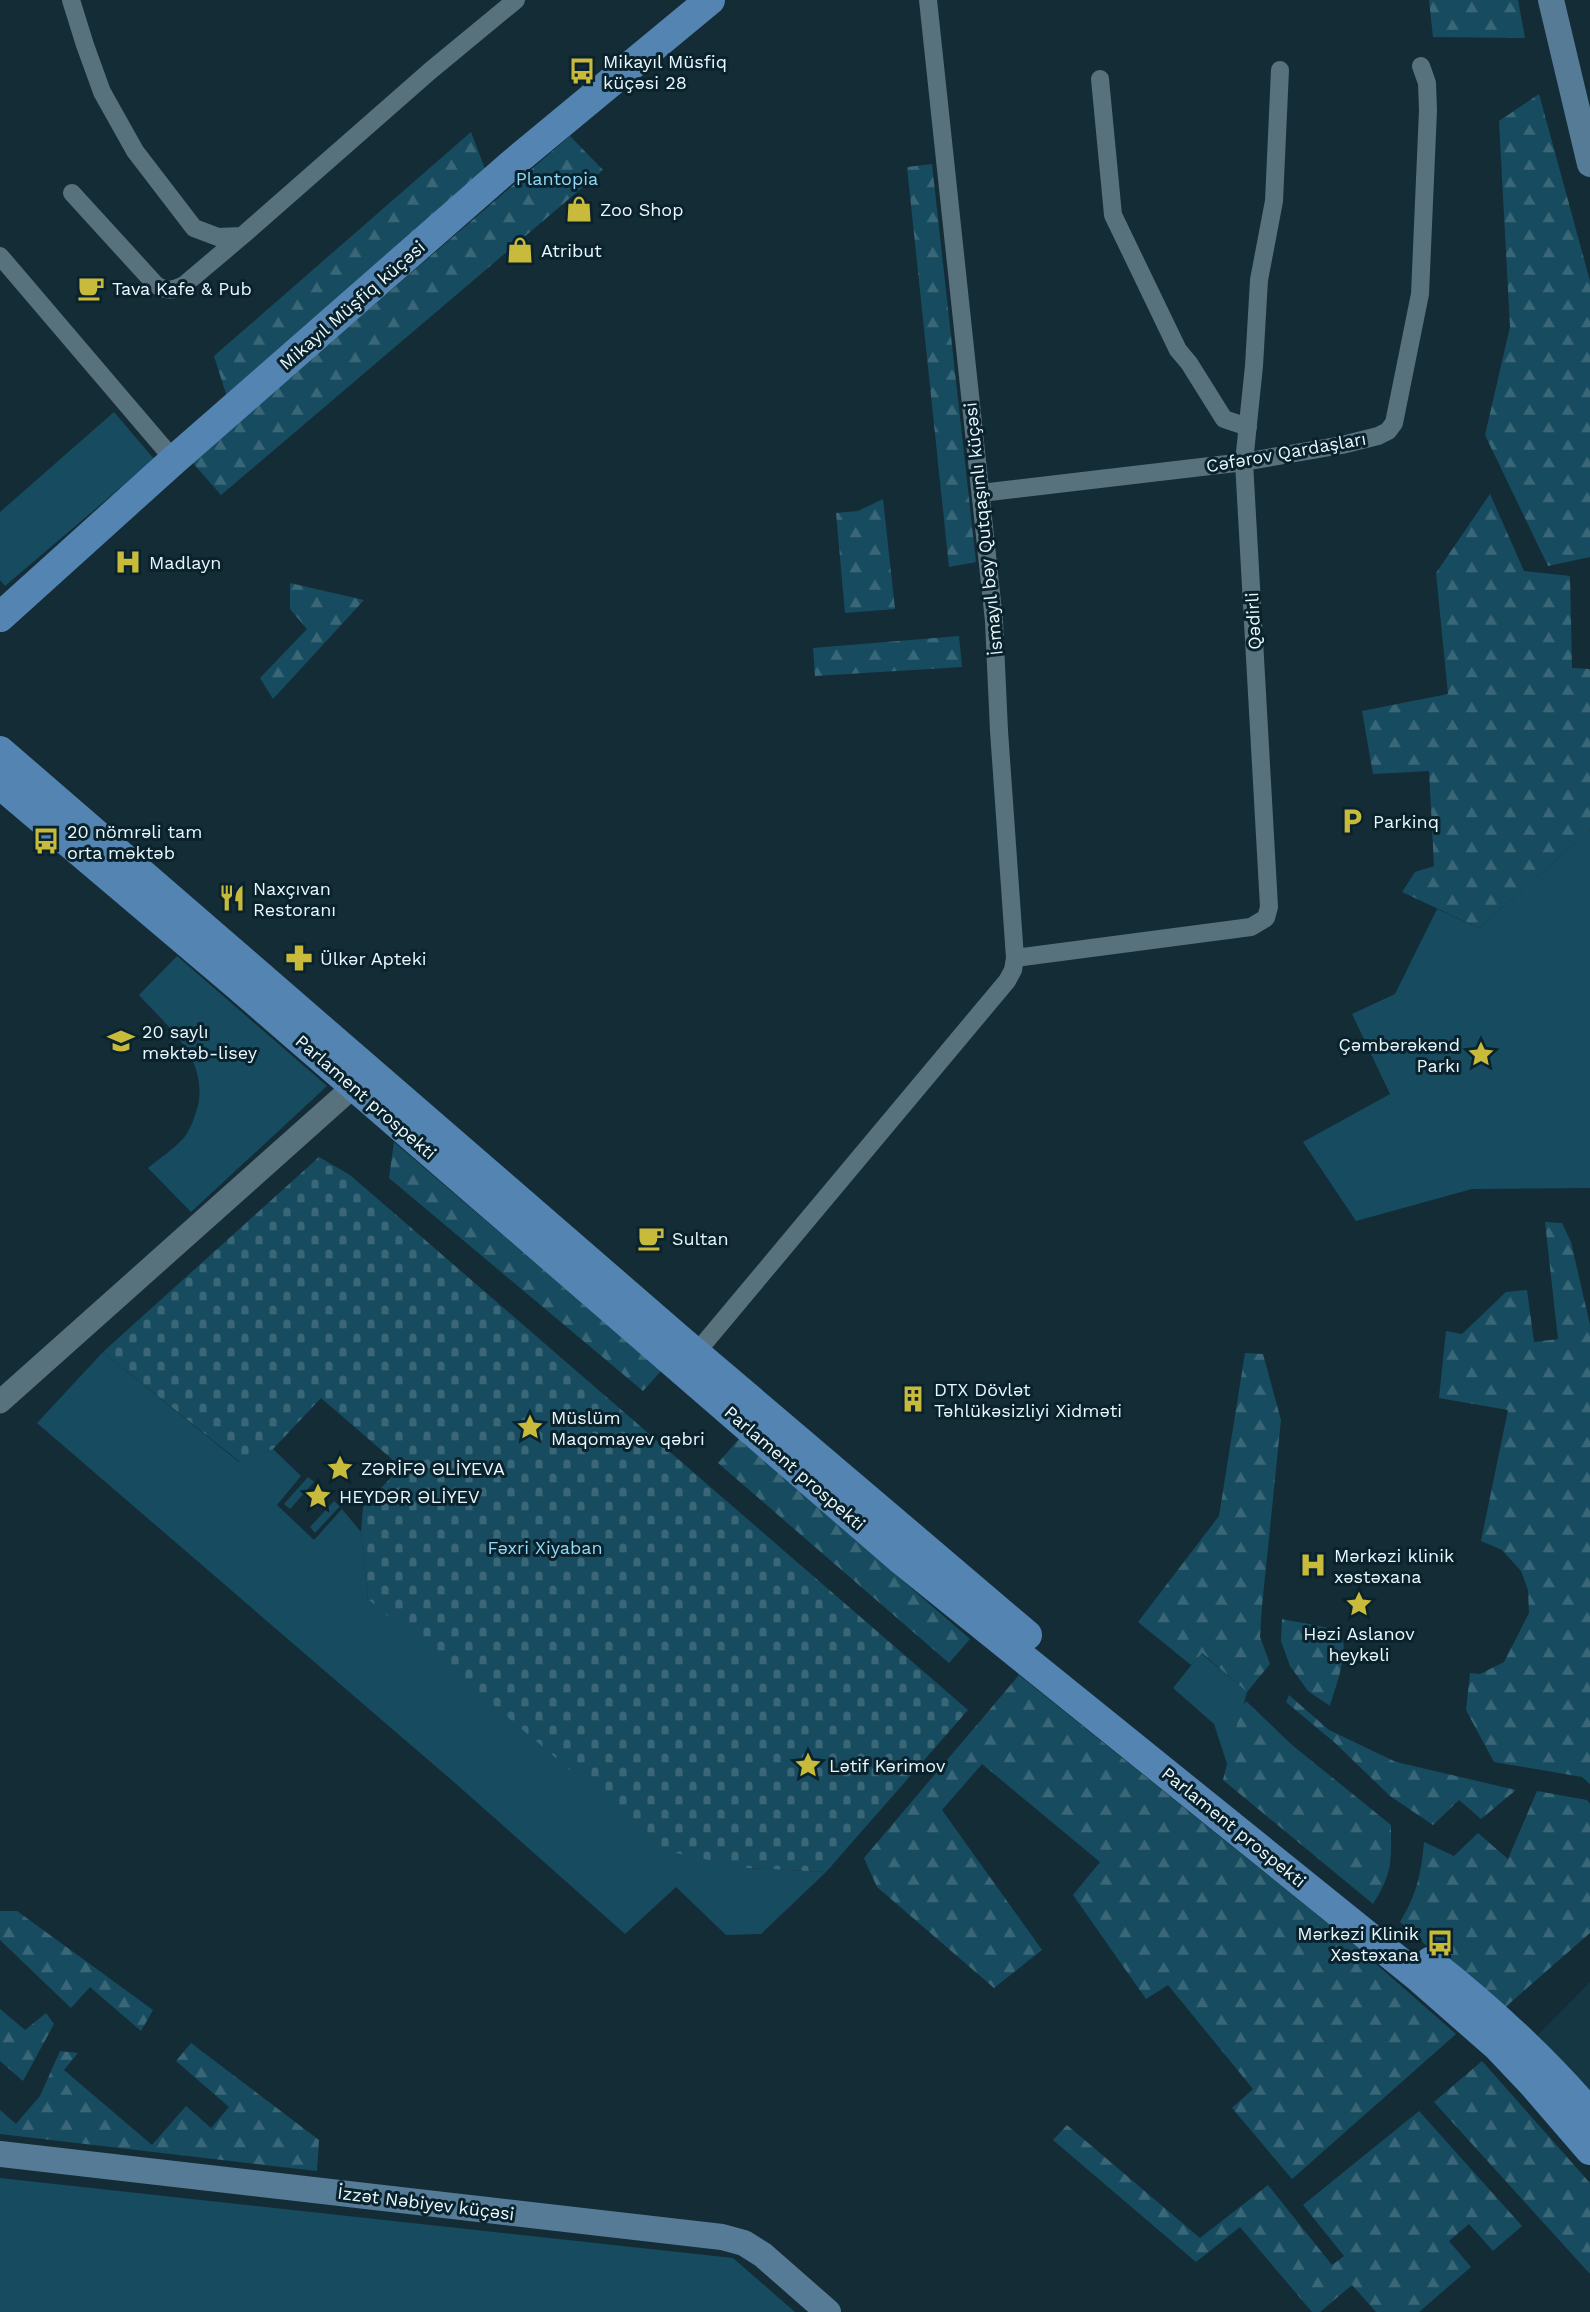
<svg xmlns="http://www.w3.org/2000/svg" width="1590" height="2312" viewBox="0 0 1590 2312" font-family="'Work Sans',sans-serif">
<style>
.built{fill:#153643}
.green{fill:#174c60}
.forest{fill:url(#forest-firs)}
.cemetery{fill:url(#cemetery-stones)}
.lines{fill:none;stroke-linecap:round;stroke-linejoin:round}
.minor{stroke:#57717d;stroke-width:18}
.tertiary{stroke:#57717d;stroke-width:23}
.secondary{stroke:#557b97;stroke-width:26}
.primary{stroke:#5384b2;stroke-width:30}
.labels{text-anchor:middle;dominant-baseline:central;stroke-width:6;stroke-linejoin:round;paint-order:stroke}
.poi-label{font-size:18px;fill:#e9f7fe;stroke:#0a222c;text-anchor:start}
.park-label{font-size:18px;fill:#92d9f7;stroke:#0a222c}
.street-label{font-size:18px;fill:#e9f7fe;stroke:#0a222c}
</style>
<defs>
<pattern id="forest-firs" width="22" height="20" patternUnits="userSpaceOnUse" patternTransform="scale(1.75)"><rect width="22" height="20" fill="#174c60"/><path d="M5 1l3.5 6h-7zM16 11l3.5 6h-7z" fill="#396778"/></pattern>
<pattern id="cemetery-stones" width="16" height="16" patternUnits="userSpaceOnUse" patternTransform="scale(1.75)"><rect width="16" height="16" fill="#174c60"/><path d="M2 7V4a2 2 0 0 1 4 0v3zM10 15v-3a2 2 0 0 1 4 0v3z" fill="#396778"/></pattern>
</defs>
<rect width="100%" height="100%" fill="#142c36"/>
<path class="built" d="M1590,1982V2097L1532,2041Z"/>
<path class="green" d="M114,412L154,459L5,586L0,580V512Z
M1590,830V1188L1472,1189L1356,1221L1303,1142L1390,1094L1352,1014L1395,994L1437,909L1479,928Z
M177,956L327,1086L191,1212L148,1168C159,1159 172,1150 182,1140C190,1131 195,1117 198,1105C208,1058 167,1026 139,995Z
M103,1352L239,1462L273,1449L301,1476L277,1505L314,1540L342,1509L361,1532L368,1599L747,1868L826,1872L761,1934L726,1935L676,1887L625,1934L455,1783L37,1423Z
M308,1477L314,1482L290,1509L284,1504Z
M334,1501L340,1506L315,1533L310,1527Z
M1201,1653L1247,1692L1227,1764L1214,1724L1173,1688Z
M0,2178L733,2258L795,2312H0Z"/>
<path class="forest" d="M1429,0H1518L1525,38L1433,37Z
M1539,94L1590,281V557L1548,566L1485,435L1510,327L1499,121Z
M471,132L487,174L227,397L214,356Z
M570,136L603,170L221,495L192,462Z
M932,164L976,562L949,567L907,167Z
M1490,494L1524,571L1570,576L1572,668L1590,669V830L1479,928L1402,892L1415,872L1434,866L1429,771L1373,774L1362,711L1448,694L1436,573Z
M883,499L895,609L845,613L836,513L858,511Z
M290,583L364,600L273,699L260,678L307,629L290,609Z
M959,636L962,667L815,676L813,648Z
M394,1142L661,1371L643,1391L389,1178Z
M1545,1222L1562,1223L1571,1242L1590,1325V1784L1582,1777L1494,1762L1466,1710L1470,1673L1480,1674L1504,1662L1529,1613L1528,1590L1521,1571L1502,1550L1481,1541L1508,1410L1439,1398L1446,1331L1462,1334L1506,1292L1527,1290L1534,1342L1558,1339Z
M1245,1353L1263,1354L1281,1420L1262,1606L1260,1637L1270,1664L1247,1692L1202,1653L1191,1665L1138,1622L1219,1516Z
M739,1439L970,1639L949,1663L718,1463Z
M1282,1619C1295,1622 1328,1626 1337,1632C1354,1642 1334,1690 1330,1706L1308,1691L1290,1666L1281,1641Z
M1019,1675L1351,1942L1456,2034L1292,2179L1232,2108L1253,2089L1168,1985L1146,1999L1073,1895L1100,1862L982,1764L942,1810L1042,1950L994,1988L877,1887L864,1858Z
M1289,1695L1329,1730L1396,1762L1516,1790L1481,1819L1459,1800L1433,1825L1390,1796L1334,1742L1286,1702Z
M1246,1701L1292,1745L1391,1825C1391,1862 1393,1872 1373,1904L1223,1780L1241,1709Z
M1537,1791L1587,1800L1590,1804V1933L1501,2011L1400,1922C1417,1894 1421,1874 1424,1842L1454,1856L1478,1833L1508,1859Z
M0,1911H17L153,2010L141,2031L90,1987L71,2008L0,1940Z
M0,2009L25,2030L46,2013L54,2024L23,2081L0,2061Z
M191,2043L319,2140L317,2171L0,2134V2110L16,2124L40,2096L60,2051L78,2053L64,2070L152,2145L186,2106L211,2128L229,2107L176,2061Z
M1482,2061L1590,2183V2274L1434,2102Z
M1419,2111L1522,2226L1493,2251L1469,2224L1449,2241L1471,2267L1419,2312H1376L1352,2285L1320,2312H1312L1240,2227L1196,2262L1053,2140L1067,2125L1200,2238L1268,2185L1332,2265L1344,2256L1303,2205Z"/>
<path class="cemetery" d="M319,1157L350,1175L968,1710L826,1872L747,1868L666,1851L368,1599L361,1532L363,1507L401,1467L321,1398L273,1449L240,1462L103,1352Z"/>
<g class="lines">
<path class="minor" d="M71,0L85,45L102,92L135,151L194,228L218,237L242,236L430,71L516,0
M1100,79L1113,215L1178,350L1189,363L1224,419L1248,427
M72,193L156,285C166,291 173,291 184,285L242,236
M0,256L174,460
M981,493L1244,462L1342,445L1378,436L1388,431L1394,423L1420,294L1428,110L1427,83L1421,66
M1015,958L1251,927L1266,918L1269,907L1244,462L1254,366L1259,280L1274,201L1280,70
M696,1353L1007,981L1013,970L1015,958L999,731L994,621L928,0"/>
<path class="tertiary" d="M0,1402L354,1086"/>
<path class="secondary" d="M1551,0L1590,164
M0,2154L722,2237L744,2243L763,2255L828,2312"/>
<path class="primary" d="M0,617L174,460L512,164L710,0
M0,751L679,1339L1027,1635
M0,784L236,984L899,1558L1416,1975L1497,2046L1533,2084L1590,2150
M1430,1962C1487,2007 1542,2057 1590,2113"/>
</g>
<defs>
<g id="bus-bare" transform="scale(2.1)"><path d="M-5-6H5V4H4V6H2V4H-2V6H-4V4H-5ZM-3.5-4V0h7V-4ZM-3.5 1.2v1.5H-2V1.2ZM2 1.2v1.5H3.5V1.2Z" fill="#c8bb3b" stroke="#0a222c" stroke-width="2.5" paint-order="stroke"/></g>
<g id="shop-bare" transform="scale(2.1)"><path d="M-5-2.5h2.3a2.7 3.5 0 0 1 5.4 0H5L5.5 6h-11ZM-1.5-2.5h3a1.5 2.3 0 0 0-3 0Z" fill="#c8bb3b" stroke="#0a222c" stroke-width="2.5" paint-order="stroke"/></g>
<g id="cafe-bare" transform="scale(2.1)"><path d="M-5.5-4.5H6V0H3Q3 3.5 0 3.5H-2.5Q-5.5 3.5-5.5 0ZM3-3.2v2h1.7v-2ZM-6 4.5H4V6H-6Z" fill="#c8bb3b" stroke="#0a222c" stroke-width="2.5" paint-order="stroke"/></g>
<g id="hospital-bare" transform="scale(2.1)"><path d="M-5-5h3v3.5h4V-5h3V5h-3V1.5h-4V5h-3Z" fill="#c8bb3b" stroke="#0a222c" stroke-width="2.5" paint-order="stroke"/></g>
<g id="parking-bare" transform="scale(2.1)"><path d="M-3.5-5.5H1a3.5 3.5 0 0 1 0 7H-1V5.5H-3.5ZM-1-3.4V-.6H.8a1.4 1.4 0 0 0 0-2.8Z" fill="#c8bb3b" stroke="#0a222c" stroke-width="2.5" paint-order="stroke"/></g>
<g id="restaurant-bare" transform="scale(2.1)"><path d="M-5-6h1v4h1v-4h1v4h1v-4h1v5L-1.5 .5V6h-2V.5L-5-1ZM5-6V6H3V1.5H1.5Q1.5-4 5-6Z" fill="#c8bb3b" stroke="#0a222c" stroke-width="2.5" paint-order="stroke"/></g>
<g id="pharmacy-bare" transform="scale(2.1)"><path d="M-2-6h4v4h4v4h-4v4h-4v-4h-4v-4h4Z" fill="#c8bb3b" stroke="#0a222c" stroke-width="2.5" paint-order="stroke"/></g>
<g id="school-bare" transform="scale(2.1)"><path d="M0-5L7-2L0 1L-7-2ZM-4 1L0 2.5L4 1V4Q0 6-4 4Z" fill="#c8bb3b" stroke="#0a222c" stroke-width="2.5" paint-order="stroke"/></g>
<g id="sight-bare" transform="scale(2.1)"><path d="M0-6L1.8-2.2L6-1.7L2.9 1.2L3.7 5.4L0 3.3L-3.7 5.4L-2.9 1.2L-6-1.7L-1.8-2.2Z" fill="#c8bb3b" stroke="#0a222c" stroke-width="2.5" paint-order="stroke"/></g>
<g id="building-bare" transform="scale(2.1)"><path d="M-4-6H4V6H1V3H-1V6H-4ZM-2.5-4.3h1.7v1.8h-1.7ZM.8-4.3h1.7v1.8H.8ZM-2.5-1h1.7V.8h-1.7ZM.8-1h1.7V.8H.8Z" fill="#c8bb3b" stroke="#0a222c" stroke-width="2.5" paint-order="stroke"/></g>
</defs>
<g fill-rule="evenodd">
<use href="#bus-bare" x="582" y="71"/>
<use href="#shop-bare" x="579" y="209"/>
<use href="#shop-bare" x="520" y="250"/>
<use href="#cafe-bare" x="91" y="288"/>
<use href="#hospital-bare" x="128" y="562"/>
<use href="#parking-bare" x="1352" y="821"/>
<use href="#bus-bare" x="46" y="841"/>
<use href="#restaurant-bare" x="232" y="898"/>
<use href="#pharmacy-bare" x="299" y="958"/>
<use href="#school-bare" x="121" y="1041"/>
<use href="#sight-bare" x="1481" y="1054"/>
<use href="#cafe-bare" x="651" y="1238"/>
<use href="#building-bare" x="913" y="1399"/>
<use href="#sight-bare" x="530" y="1427"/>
<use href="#sight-bare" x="340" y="1468"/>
<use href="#sight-bare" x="318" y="1496"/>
<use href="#hospital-bare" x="1313" y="1565"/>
<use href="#sight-bare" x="1359" y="1604"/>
<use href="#sight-bare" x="808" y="1765"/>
<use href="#bus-bare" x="1440" y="1943"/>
</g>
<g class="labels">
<g class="poi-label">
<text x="603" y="61">Mikayıl Müsfiq<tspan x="603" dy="21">küçəsi 28</tspan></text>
<text x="600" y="209">Zoo Shop</text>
<text x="541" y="250">Atribut</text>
<text x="112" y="288">Tava Kafe &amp; Pub</text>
<text x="149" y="562">Madlayn</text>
<text x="1373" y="821">Parkinq</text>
<text x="67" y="831">20 nömrəli tam<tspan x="67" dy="21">orta məktəb</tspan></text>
<text x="253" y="888">Naxçıvan<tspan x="253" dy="21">Restoranı</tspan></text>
<text x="320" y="958">Ülkər Apteki</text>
<text x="142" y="1031">20 saylı<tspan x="142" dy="21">məktəb-lisey</tspan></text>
<text x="1460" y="1044" text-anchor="end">Çəmbərəkənd<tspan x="1460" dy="21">Parkı</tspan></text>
<text x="672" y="1238">Sultan</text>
<text x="934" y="1389">DTX Dövlət<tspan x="934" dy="21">Təhlükəsizliyi Xidməti</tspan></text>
<text x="551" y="1417">Müslüm<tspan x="551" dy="21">Maqomayev qəbri</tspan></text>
<text x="361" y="1468">ZƏRİFƏ ƏLİYEVA</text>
<text x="339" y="1496">HEYDƏR ƏLİYEV</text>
<text x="1334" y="1555">Mərkəzi klinik<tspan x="1334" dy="21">xəstəxana</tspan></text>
<text x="1359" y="1633" text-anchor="middle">Həzi Aslanov<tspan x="1359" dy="21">heykəli</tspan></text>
<text x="829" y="1765">Lətif Kərimov</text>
<text x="1419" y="1933" text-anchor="end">Mərkəzi Klinik<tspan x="1419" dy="21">Xəstəxana</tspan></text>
</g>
<g class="park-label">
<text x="557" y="178">Plantopia</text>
<text x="545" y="1547">Fəxri Xiyaban</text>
</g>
<g class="street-label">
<text transform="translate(352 305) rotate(-41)">Mikayıl Müşfiq küçəsi</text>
<text transform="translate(1286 452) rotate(-10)">Cəfərov Qardaşları</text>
<text transform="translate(983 529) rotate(-96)">İsmayıl bəy Qutqaşınlı küçəsi</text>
<text transform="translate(1253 621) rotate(-93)">Qədirli</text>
<text transform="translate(366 1097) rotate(41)">Parlament prospekti</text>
<text transform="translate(795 1468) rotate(41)">Parlament prospekti</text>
<text transform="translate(1234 1827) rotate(39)">Parlament prospekti</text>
<text transform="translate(426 2203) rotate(7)">İzzət Nəbiyev küçəsi</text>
</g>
</g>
</svg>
